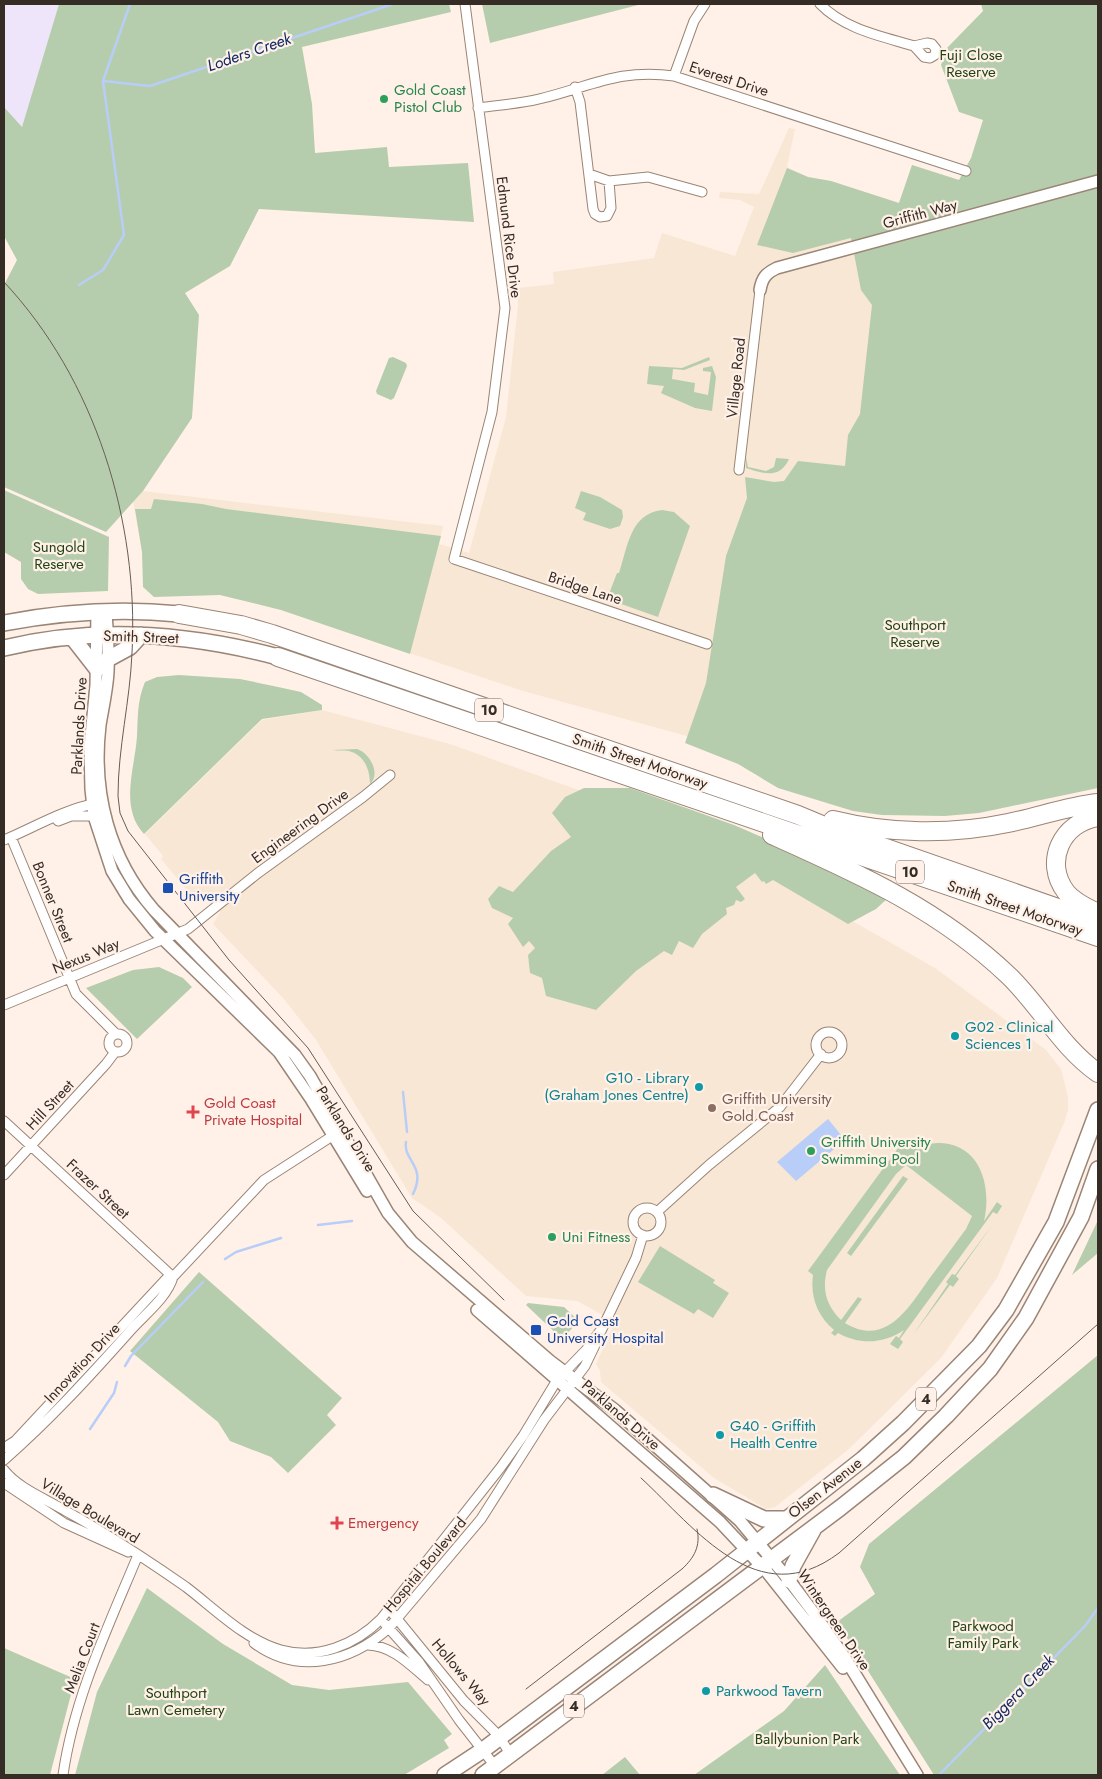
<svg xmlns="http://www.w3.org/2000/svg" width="1102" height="1779" viewBox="0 0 1102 1779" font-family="Jost,sans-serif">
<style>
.industrial{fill:#efe5fa}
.education{fill:#f8e7d5}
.green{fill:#b6cdad;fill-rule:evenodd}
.water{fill:#b8cdf7}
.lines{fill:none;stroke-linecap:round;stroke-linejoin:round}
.stream{stroke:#b8cdf7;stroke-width:2.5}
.minor-casing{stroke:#9a8576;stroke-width:11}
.tertiary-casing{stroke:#9a8576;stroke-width:14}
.primary-casing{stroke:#9a8576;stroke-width:18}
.trunk-casing{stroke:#9a8576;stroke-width:18}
.motorway-casing{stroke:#9a8576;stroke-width:20}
.minor{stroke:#fff;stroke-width:9}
.tertiary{stroke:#fff;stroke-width:11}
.primary{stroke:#fff;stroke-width:15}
.trunk{stroke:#fff;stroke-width:15}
.motorway{stroke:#fff;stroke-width:18}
.tram{stroke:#675d56;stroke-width:1}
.leisure-dot{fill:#2e9e5b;stroke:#fff1e7;stroke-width:2}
.transit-dot{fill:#1a4fb4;stroke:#fff1e7;stroke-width:2}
.culture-dot{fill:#0f9aa8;stroke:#fff1e7;stroke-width:2}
.education-dot{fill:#8d6e63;stroke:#fff1e7;stroke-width:2}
.health-dot{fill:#e0444e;stroke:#fff1e7;stroke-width:2}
.labels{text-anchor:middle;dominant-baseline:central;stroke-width:4.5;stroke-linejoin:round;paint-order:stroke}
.shield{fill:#fff1e7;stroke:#726760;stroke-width:1}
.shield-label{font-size:14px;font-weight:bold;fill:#352c26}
.park-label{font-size:15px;fill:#214311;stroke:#fff1e7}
.street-label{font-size:15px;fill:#352c26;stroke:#fff1e7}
.leisure-label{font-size:15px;fill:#27864d;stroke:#fff1e7;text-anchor:start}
.transit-label{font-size:15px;fill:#164399;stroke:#fff1e7;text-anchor:start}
.culture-label{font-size:15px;fill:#0d838f;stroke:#fff1e7;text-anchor:start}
.education-label{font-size:15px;fill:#785e54;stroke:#fff1e7;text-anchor:start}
.health-label{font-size:15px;fill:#be3a42;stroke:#fff1e7;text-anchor:start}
.water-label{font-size:16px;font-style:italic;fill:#0f2964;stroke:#fff1e7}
</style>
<rect width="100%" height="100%" fill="#fff1e7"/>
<path class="industrial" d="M4,4H59L22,128L4,107Z"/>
<path class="education" d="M1098,4L796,766L523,691L281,610L220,595L142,552L133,501L143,491L443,526L439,544L469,553L506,417L518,305V288L554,284L553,272L654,258L662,233L735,256L754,207L740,200L719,198L720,192L759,194L789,128L795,129L787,167L808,177L831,181L899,203L912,165L959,180Z
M322,710L450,744L626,807L775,877L935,968L1045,1049L1061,1069L1068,1097V1110L1064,1123L997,1278L941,1358L849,1449L775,1507L766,1509L714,1478L601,1382L600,1371L596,1364L612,1329L601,1314L577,1301L526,1296L441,1218L412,1198L316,1040L283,998L213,924L220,912L207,901H196L161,859L163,856L145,834L262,720Z"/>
<path class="green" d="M59,4H449L451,12L302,47L312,104L315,153L387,147L389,167L468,163L474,222L259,209L230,266L185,293L199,315L192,418L143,491L106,532L4,487V285L17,260L4,236V107L22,127Z
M482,4H642L490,43Z
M981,4H1098V788L979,813L945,816L882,815L853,811L778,788L738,764L685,743L706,683L726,556L747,498L745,477L774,482L784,481L798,461L845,466L848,435L860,414L872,305L861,290L851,238L793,253L757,245L787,168L808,177L831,181L899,203L912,165L959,180L971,158L983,120L959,112L941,65L947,48L983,11Z
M393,357L406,363L407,366L394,398L391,400L377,394L376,391L389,358Z
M709,357L710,360L684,370L673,369L672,379L695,383L694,392L708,395L711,372L703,371V368L712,366L716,377L712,411L695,408L663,394L661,393L664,386L647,384L649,366L682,368Z
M746,457L748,467L766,471L774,467L776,458L789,459C780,479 764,474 746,468Z
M4,490L109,537L108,591L38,594L28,589L21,579V562L4,552Z
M581,491L600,497L622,510L623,517L620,526L610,529L583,520L586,513L575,508Z
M154,499L202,504L226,509L441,536L410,654L281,610L220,595L154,597L143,587L142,552L135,509H151Z
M662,510L674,512L690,526L658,617L607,599L617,573H619C628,546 630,514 662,510Z
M179,675L240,679L278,687L301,692L322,705V710L262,719L144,834C119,807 135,768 137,736C138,717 137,701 145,682L157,677Z
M357,749C370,753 381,774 370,784C370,771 365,755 349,751C344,750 338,751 333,750Z
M584,788H630L734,825L838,870L889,897L876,909L848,924L773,880L766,884L764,881L762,882L755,873L736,887L745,899L741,902L736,900L734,905L726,908L727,914L702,934L693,948L679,941L672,955L664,951L636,971L596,1010L546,996L542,978L530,973L528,955L535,948L529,941L523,947L508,924L513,918L492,908L488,899L499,886L513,892L551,851L571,837L552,813L565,797Z
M159,967L183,978L192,987L137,1039L86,988L133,970Z
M904,1140L915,1148C923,1146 930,1143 938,1143C981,1143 992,1187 984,1221L997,1202L1002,1206L997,1214L993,1212L900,1339L903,1342L898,1349L890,1344L896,1336L899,1338L904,1330C883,1344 860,1345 838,1333L835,1336L831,1333L834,1330C817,1316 810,1296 813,1275L808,1271ZM906,1165L972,1216L966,1229C954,1245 942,1262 929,1279C909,1307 886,1348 845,1323L862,1299L858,1297L841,1320L839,1318C826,1304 822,1289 827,1270L896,1174Z
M903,1176L908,1179L851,1256L847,1253Z
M1098,1220V1253L1072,1275Z
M993,1224L956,1276L959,1279L953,1287L950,1285L913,1335L948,1284L946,1282L952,1274L955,1275Z
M660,1246L715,1280L713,1283L729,1293L713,1318L698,1309L694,1314L638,1282Z
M199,1272L342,1398L327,1415L336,1425L288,1473L271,1457L230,1441L218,1422L130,1351Z
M528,1303L564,1307L579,1321L562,1339L526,1305Z
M1098,1355V1775H934L837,1622L875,1594L860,1567L869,1544Z
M147,1588L223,1644L292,1685L329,1690L408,1682L452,1734L444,1740L449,1748L404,1775H75L97,1692Z
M4,1648L75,1679L50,1775H4Z
M825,1665L900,1775H694L784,1711Z
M625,1757L640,1775H602Z"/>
<path class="water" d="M828,1119L845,1140L796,1181L777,1162Z"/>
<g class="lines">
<path class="stream" d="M103,81L150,86L393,4
M79,285L103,270L124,235L103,81L130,4
M403,1092L407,1132
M406,1142C403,1161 427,1166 413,1194
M318,1225L352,1221
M225,1259L236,1252L281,1238
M125,1366L131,1356L203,1282
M90,1429L114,1393L117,1382
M939,1775L1085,1626L1098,1608"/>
<g class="minor-casing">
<path id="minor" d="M465,4L505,308L492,412L454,559L707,644
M820,4C844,29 881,36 914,46
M927,43L932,44L936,49L935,55L930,58L924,57L914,46Z
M674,76L694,21L705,4
M575,87L580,102L593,209L595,214L600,217L607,216L611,208L609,181
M478,108C498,105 519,104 539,99C590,87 619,68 674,76L966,171
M589,174L609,181L648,177L702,192
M739,470L760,290
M58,821L71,816H99
M11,837L76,994L116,1034
M4,840C35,827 64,809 98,803
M4,1005L188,929L258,873L363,797L390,775
M816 1045a13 13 0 1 1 26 0a13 13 0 1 1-26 0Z
M109 1043a9 9 0 1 1 18 0a9 9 0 1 1-18 0Z
M4,1121L173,1277
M4,1175L106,1064L115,1052
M633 1222a14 14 0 1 1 28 0a14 14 0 1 1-28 0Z
M657,1212L709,1165L780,1107L821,1054
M601,1331L636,1258L643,1235
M4,1448L15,1441L167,1278L173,1277L264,1180L337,1133
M4,1460C49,1421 90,1376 130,1331C144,1315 167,1298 173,1277
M4,1470C18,1488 44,1498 64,1510C106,1533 146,1559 186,1587C215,1609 245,1640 281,1650C318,1660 355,1645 381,1619L501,1467L523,1436L557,1380L586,1350L603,1327
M4,1483L64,1523L128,1552
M389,1609L464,1701L499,1736L510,1754
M385,1624L419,1662L459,1720L495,1766
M254,1643C298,1676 351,1662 389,1628L481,1519L544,1420L585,1366L596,1343
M368,1645C393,1646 410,1665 428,1680
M63,1775C74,1698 108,1627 138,1555"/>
</g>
<g class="tertiary-casing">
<path id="tertiary" d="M760,290C762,278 766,273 777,268L1098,181
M97,611L96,685L90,747L91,789L94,816L112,871L129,899L155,931L279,1052L311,1099L367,1191
M106,611C107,631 109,652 108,672C107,690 103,707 100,725C92,793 109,858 154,910L295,1055L310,1076L388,1213L412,1242L550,1361L615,1410L740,1521L789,1580L813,1612L845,1658L917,1775
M477,1310L720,1522L767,1572L843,1668"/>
</g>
<g class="primary-casing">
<path id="primary" d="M713,1495L764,1519H785
M789,1580L793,1566L813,1530
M445,1775L483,1750L716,1575L863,1459L903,1423L979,1346L1006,1310L1056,1222L1098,1110
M483,1775L840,1508L904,1457L946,1416L990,1369L1026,1318L1081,1217L1098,1169"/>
</g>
<g class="trunk-casing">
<path id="trunk" d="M4,623C62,612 119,608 179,614
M72,637L97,669
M4,648C95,626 188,633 278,657
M108,659L130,647L141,635"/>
</g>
<g class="motorway-casing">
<path id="motorway" d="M179,614L241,625L272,634L798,815L834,830L1098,922
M278,657L1098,937
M1098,817C1062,822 1043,862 1066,892C1074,902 1087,908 1098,913
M833,820C889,834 951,835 1008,823C1038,817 1068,806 1098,803
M772,835C859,874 939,909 1009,976C1040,1006 1062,1048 1098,1073"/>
</g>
<use href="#minor" class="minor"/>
<use href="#tertiary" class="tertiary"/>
<use href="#primary" class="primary"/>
<use href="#trunk" class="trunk"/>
<use href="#motorway" class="motorway"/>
<path class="tram" d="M4,282C95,379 139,521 132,653C130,701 118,748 118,796L120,813L128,831L229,960L308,1048L413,1211L504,1300
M641,1478C696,1529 758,1614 839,1553L1098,1324
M526,1689L682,1569C694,1558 701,1546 697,1529"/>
</g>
<g class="leisure-dot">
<circle cx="384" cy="99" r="5"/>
<circle cx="811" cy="1151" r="5"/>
<circle cx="552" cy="1237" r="5"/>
</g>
<g class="transit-dot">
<rect x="162" y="882" width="12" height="12" rx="2.5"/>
<rect x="530" y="1324" width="12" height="12" rx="2.5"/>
</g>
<g class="culture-dot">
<circle cx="955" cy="1036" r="5"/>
<circle cx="699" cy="1087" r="5"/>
<circle cx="720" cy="1435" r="5"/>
<circle cx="706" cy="1691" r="5"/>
</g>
<circle class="education-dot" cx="712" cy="1108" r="5"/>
<g class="health-dot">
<path d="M190.5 1104.5h5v5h5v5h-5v5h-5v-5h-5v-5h5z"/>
<path d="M334.5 1515.5h5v5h5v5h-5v5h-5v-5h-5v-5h5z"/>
</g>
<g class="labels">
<g class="shield">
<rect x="475" y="698.5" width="28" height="23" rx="4"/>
<rect x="896" y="860.5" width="28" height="23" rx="4"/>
<rect x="916" y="1387.5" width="20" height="23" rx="4"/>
<rect x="564" y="1694.5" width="20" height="23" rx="4"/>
</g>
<g class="shield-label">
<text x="489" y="710">10</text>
<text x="910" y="872">10</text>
<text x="926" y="1399">4</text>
<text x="574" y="1706">4</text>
</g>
<g class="park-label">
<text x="971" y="55">Fuji Close<tspan x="971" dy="17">Reserve</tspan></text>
<text x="59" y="547">Sungold<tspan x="59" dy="17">Reserve</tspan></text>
<text x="915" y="625">Southport<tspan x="915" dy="17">Reserve</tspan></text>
<text x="983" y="1626">Parkwood<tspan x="983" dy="17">Family Park</tspan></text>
<text x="176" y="1693">Southport<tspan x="176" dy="17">Lawn Cemetery</tspan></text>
<text x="807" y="1739">Ballybunion Park</text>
</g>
<g class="street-label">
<text transform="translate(729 79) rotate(18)">Everest Drive</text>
<text transform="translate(920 214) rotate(-15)">Griffith Way</text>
<text transform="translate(509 237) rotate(83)">Edmund Rice Drive</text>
<text transform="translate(736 378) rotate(-84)">Village Road</text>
<text transform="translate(585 588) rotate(18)">Bridge Lane</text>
<text transform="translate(141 637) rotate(2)">Smith Street</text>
<text transform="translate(79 726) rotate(-87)">Parklands Drive</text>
<text transform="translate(640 761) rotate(19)">Smith Street Motorway</text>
<text transform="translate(300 826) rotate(-36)">Engineering Drive</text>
<text transform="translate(53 902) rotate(68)">Bonner Street</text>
<text transform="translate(1015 908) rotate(19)">Smith Street Motorway</text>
<text transform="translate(86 956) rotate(-22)">Nexus Way</text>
<text transform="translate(50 1105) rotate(-47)">Hill Street</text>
<text transform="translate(346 1129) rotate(58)">Parklands Drive</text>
<text transform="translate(98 1189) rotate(43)">Frazer Street</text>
<text transform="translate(82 1363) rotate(-47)">Innovation Drive</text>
<text transform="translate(621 1415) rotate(41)">Parklands Drive</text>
<text transform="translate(825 1488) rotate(-38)">Olsen Avenue</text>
<text transform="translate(90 1511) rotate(31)">Village Boulevard</text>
<text transform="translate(425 1565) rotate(-50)">Hospital Boulevard</text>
<text transform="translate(834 1620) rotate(56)">Wintergreen Drive</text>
<text transform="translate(82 1658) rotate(-69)">Melia Court</text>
<text transform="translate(461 1672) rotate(50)">Hollows Way</text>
</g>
<g class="leisure-label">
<text x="394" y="90">Gold Coast<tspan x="394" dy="17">Pistol Club</tspan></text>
<text x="821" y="1142">Griffith University<tspan x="821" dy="17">Swimming Pool</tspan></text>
<text x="562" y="1237">Uni Fitness</text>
</g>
<g class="transit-label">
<text x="179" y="879">Griffith<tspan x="179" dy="17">University</tspan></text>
<text x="547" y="1321">Gold Coast<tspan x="547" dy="17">University Hospital</tspan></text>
</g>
<g class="culture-label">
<text x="965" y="1027">G02 - Clinical<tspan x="965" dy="17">Sciences 1</tspan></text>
<text x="689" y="1078" text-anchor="end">G10 - Library<tspan x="689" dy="17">(Graham Jones Centre)</tspan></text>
<text x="730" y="1426">G40 - Griffith<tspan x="730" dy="17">Health Centre</tspan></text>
<text x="716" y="1691">Parkwood Tavern</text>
</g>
<g class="education-label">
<text x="722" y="1099">Griffith University<tspan x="722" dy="17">Gold Coast</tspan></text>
</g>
<g class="health-label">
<text x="204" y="1103">Gold Coast<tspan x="204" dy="17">Private Hospital</tspan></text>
<text x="348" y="1523">Emergency</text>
</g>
<g class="water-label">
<text transform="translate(249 52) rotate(-19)">Loders Creek</text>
<text transform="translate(1018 1692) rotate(-46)">Biggera Creek</text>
</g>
</g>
<rect width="1102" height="1779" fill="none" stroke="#352c26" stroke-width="10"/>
</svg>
